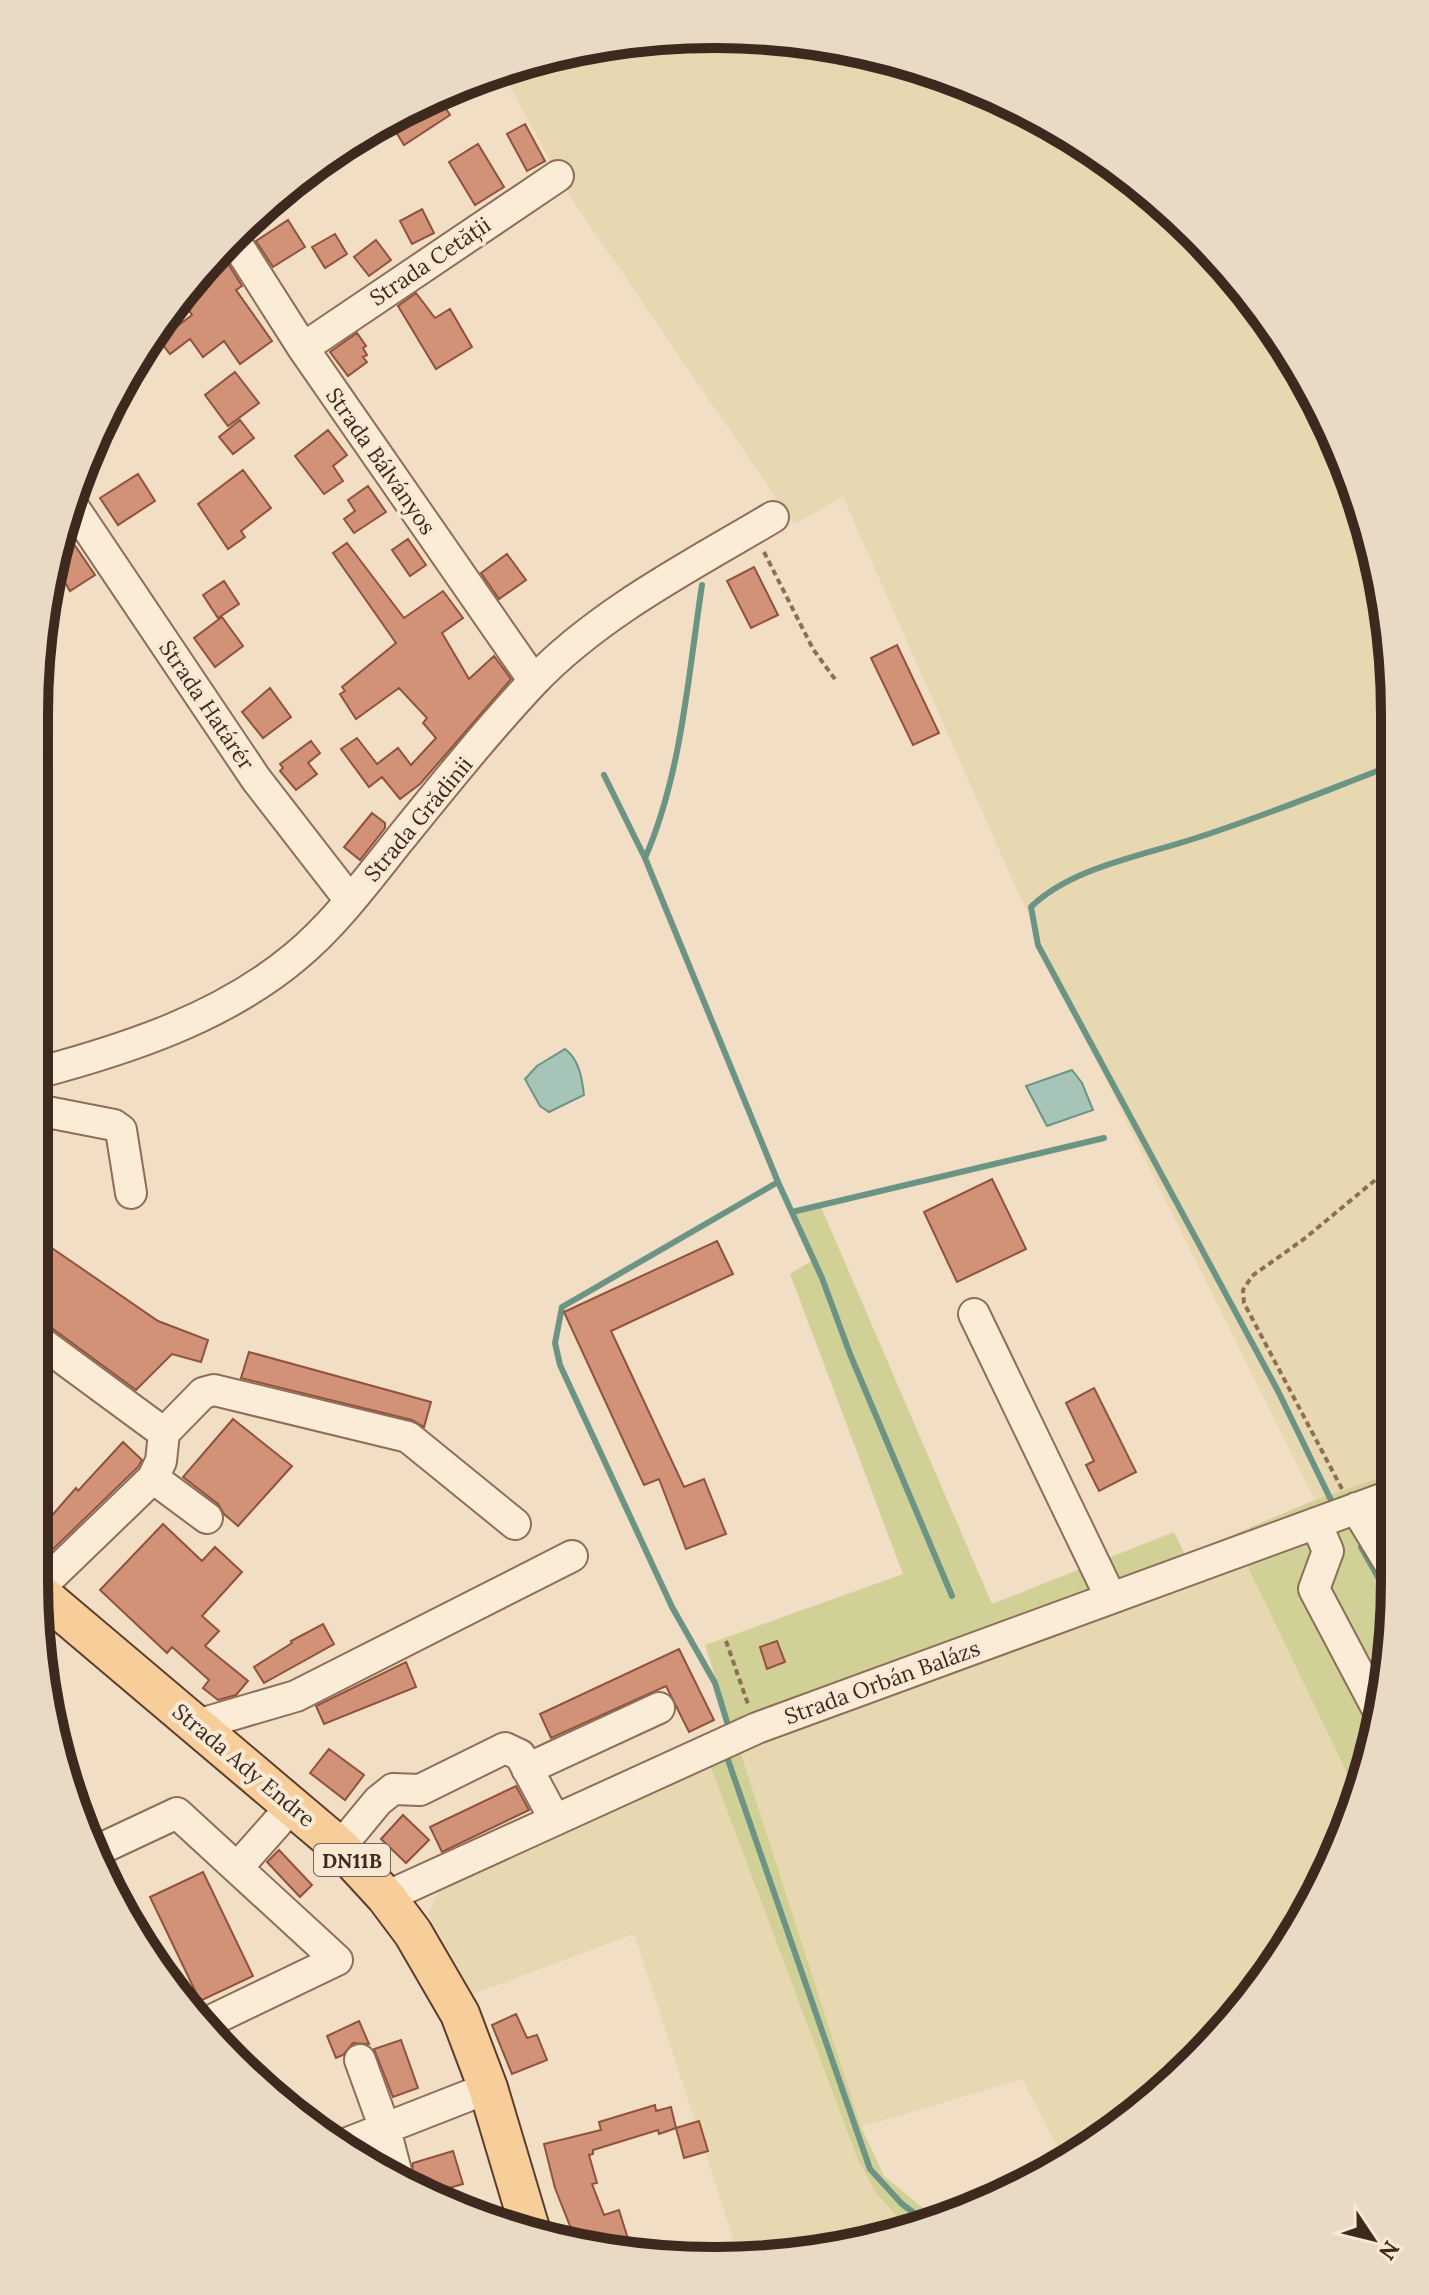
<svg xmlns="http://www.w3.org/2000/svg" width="1429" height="2295" viewBox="0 0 1429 2295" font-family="Lora,serif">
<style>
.farmland{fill:#e8d8b1}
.green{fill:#d1d097}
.water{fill:#a6c4b8;stroke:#6c9485;stroke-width:2}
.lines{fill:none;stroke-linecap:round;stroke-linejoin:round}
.stream{stroke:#6c9485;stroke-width:6}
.building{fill:#d29277;stroke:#8f533d;stroke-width:2}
.minor-casing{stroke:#8e6e59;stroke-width:34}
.major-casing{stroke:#5b3d2d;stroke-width:42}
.path{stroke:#8e6e59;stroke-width:4;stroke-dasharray:6 4;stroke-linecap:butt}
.minor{stroke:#fbecd8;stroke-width:30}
.major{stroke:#f7ce9a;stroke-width:38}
.labels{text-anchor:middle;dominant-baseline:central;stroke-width:8;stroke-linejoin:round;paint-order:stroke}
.shield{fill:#f8e9d4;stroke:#756355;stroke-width:2}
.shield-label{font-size:20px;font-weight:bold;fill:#3d291e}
.street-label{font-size:22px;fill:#3d291e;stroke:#f8e9d4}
.rim{fill:none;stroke:#3d291e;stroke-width:10}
</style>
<rect width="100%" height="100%" fill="#f1dec4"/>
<path class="farmland" d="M759,35L891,57L1016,104L1129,175L1226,266L1304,375L1359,496L1394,670L1391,1187L1378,1197L1391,1215L1390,1474L1315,1500L1129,1127L1017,890L843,497L794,524L569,195L500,69L626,40Z
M1247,1565L1356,1792L1343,1841L1254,1995L1092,2147L1064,2160L1022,2079L861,2127L740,1751Z
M709,1762L858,2160L876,2193L909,2230L891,2238L738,2253L634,1934L473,1994L428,1914L441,1887Z"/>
<path class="green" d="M821,1207L992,1604L1174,1532L1185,1555L1315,1500L1390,1474L1389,1669L1356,1792L1247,1565L740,1751L861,2127L884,2176L935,2218L909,2230L876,2193L858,2160L709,1762L739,1751L705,1645L903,1574L790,1274L813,1260L791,1215Z"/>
<path class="water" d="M565,1049C579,1059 582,1078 584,1095L549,1112L540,1106L525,1079L537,1066Z
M1072,1070L1082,1083L1093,1110L1047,1126L1026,1086Z"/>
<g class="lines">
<path class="stream" d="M604,775L645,858L778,1182L562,1307L555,1343L560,1365L672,1607L715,1683L727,1722
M645,858C682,773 688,676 702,585
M778,1182L822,1278L850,1354L952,1596
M792,1212L1104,1138
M1331,1500L1278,1391L1038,945L1031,907C1071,868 1141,856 1193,839C1260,818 1327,790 1393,765
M1361,1547L1390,1598
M727,1757L870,2169L902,2204L926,2222"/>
</g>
<path class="building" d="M438,96L450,115L404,145L388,119Z
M525,124L545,161L527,171L507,134Z
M478,144L504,187L475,205L449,162Z
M422,209L434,233L412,244L400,221Z
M288,220L305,247L273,267L256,241Z
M335,234L347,254L325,268L312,247Z
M376,240L391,260L369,276L354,257Z
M222,254L242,286L236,290L272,341L240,364L224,341L203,357L190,339L170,354L159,340L192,315L179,295L211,262Z
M416,293L435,318L450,309L472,347L436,369L398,306Z
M357,333L366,346L363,348L367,355L363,357L367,362L348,376L330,352Z
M235,372L259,403L228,426L205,395Z
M240,420L254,438L233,454L219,437Z
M328,430L347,455L333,466L343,481L324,494L295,456Z
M243,470L271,508L241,531L245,537L228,549L198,504Z
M138,474L155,501L118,525L100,498Z
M368,486L386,512L354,533L344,519L355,511L348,500Z
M65,531L95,575L70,591L56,567Z
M408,539L426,565L410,576L392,550Z
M347,543L404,618L443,591L463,618L442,633L469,679L494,656L511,679L420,784L400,799L382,777L369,787L341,749L357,738L377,764L398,748L411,765L436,738L423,723L427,718L399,688L356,719L340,694L345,691L342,687L396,643L333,553Z
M507,554L526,580L499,599L481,573Z
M754,567L778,615L751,628L727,581Z
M224,581L239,604L218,618L203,595Z
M222,617L243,646L215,667L194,638Z
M897,645L939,733L913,745L871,658Z
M270,688L291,717L263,738L242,712Z
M311,741L320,753L308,763L317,774L296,790L280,771L283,768L280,764Z
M372,813L385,823V828L360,860L344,847Z
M992,1179L1026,1249L957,1282L924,1212Z
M717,1241L733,1274L611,1331L684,1487L704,1479L726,1534L686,1549L659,1479L644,1485L564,1312Z
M46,1244L158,1321L208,1340L201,1362L172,1354L136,1390L46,1324L36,1320V1258Z
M249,1352L431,1402L424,1427L412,1420L241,1378Z
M1094,1388L1136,1472L1099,1491L1086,1465L1094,1461L1066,1403Z
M233,1419L292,1466L238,1526L224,1514L218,1504L183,1477Z
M123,1442L142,1460L138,1467L47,1555L34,1544V1536L76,1488L78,1491Z
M163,1524L202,1561L215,1547L242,1572L202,1616L219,1631L205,1646L248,1681L236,1695L218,1700L203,1688L209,1680L172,1647L167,1653L100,1590Z
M323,1624L334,1644L264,1683L254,1667L292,1643L291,1641Z
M777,1641L785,1662L767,1669L760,1647Z
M679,1649L714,1720L689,1732L666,1686L551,1738L540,1714Z
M406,1662L416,1687L324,1724L316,1706Z
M329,1749L364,1775L345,1800L310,1773Z
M516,1786L529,1810L442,1852L430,1827Z
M403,1815L429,1840L406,1863L381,1839Z
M279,1850L312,1885L300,1897L267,1862Z
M203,1872L253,1976L200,2001L150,1897Z
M516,2014L527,2038L537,2035L547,2060L512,2074L492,2025Z
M359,2021L369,2044L353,2043L343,2055L336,2058L327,2036Z
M401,2040L418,2088L393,2097L374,2049Z
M655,2105L656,2111L671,2107L676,2128L659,2134L658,2130L593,2150V2154L589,2155L597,2183L592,2184L604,2215L619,2210L632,2252L576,2241L555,2188L544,2144L601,2130L599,2122Z
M699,2121L708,2151L684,2158L676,2128Z
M453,2151L463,2184L435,2192L411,2180L413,2163Z"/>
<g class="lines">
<g class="minor-casing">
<path id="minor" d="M233,238L303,348L534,681
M303,348L558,176
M72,505L256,779L349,899
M37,1073C127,1049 222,1018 295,957C335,924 368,879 400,839C442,787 488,730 533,682C600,612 691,566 773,517
M37,1110L114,1125L121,1130L131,1193
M974,1314L1111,1598
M35,1338L164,1433
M153,1478L207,1518
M1356,1508L1390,1564
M1316,1523L1328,1551L1314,1589L1378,1710
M37,1590L153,1478L161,1461L164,1433L203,1393L214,1390L408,1437L515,1524
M197,1725L296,1696L572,1556
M527,1769L659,1708
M340,1847L378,1801L393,1789L420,1790L505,1748L520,1755L555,1820
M96,1851L177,1813L337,1960L208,2022
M237,1868L292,1806
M386,1897L757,1728L1390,1496
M360,2060L385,2129L396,2171
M345,2144L488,2088"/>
</g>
<g class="major-casing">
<path id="major" d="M35,1589L340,1847L386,1897L413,1933L460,2014L488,2088L531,2232"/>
</g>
<path class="path" d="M764,552L813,649L837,682
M1342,1489L1244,1303L1243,1290L1252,1276L1304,1239L1391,1167
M726,1641L749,1707"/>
<use href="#minor" class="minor"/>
<use href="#major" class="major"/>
</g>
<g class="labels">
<rect class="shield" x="314" y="1844" width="76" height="32" rx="6"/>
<g class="shield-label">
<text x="352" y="1860">DN11B</text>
</g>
<g class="street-label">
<text transform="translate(430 261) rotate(-34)">Strada Cetății</text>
<text transform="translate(381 461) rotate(55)">Strada Bálványos</text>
<text transform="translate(207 705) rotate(56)">Strada Határér</text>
<text transform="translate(418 819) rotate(-50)">Strada Grădinii</text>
<text transform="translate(882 1682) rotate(-20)">Strada Orbán Balázs</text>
<text transform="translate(244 1765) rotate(40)">Strada Ady Endre</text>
</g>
</g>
<path d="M0 0H1429V2295H0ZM714 48H715A666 666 0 0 1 1381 714V1581A666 666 0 0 1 715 2247H714A666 666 0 0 1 48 1581V714A666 666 0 0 1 714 48Z" fill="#e9dac5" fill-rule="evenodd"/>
<path class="rim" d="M714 48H715A666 666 0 0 1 1381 714V1581A666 666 0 0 1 715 2247H714A666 666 0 0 1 48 1581V714A666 666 0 0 1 714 48Z"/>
<g transform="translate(1373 2239) rotate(125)" stroke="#f8e9d4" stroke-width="6" paint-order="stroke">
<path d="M0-6L14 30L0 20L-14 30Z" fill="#3d291e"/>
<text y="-12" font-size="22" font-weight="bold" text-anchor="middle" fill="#3d291e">N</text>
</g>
</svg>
